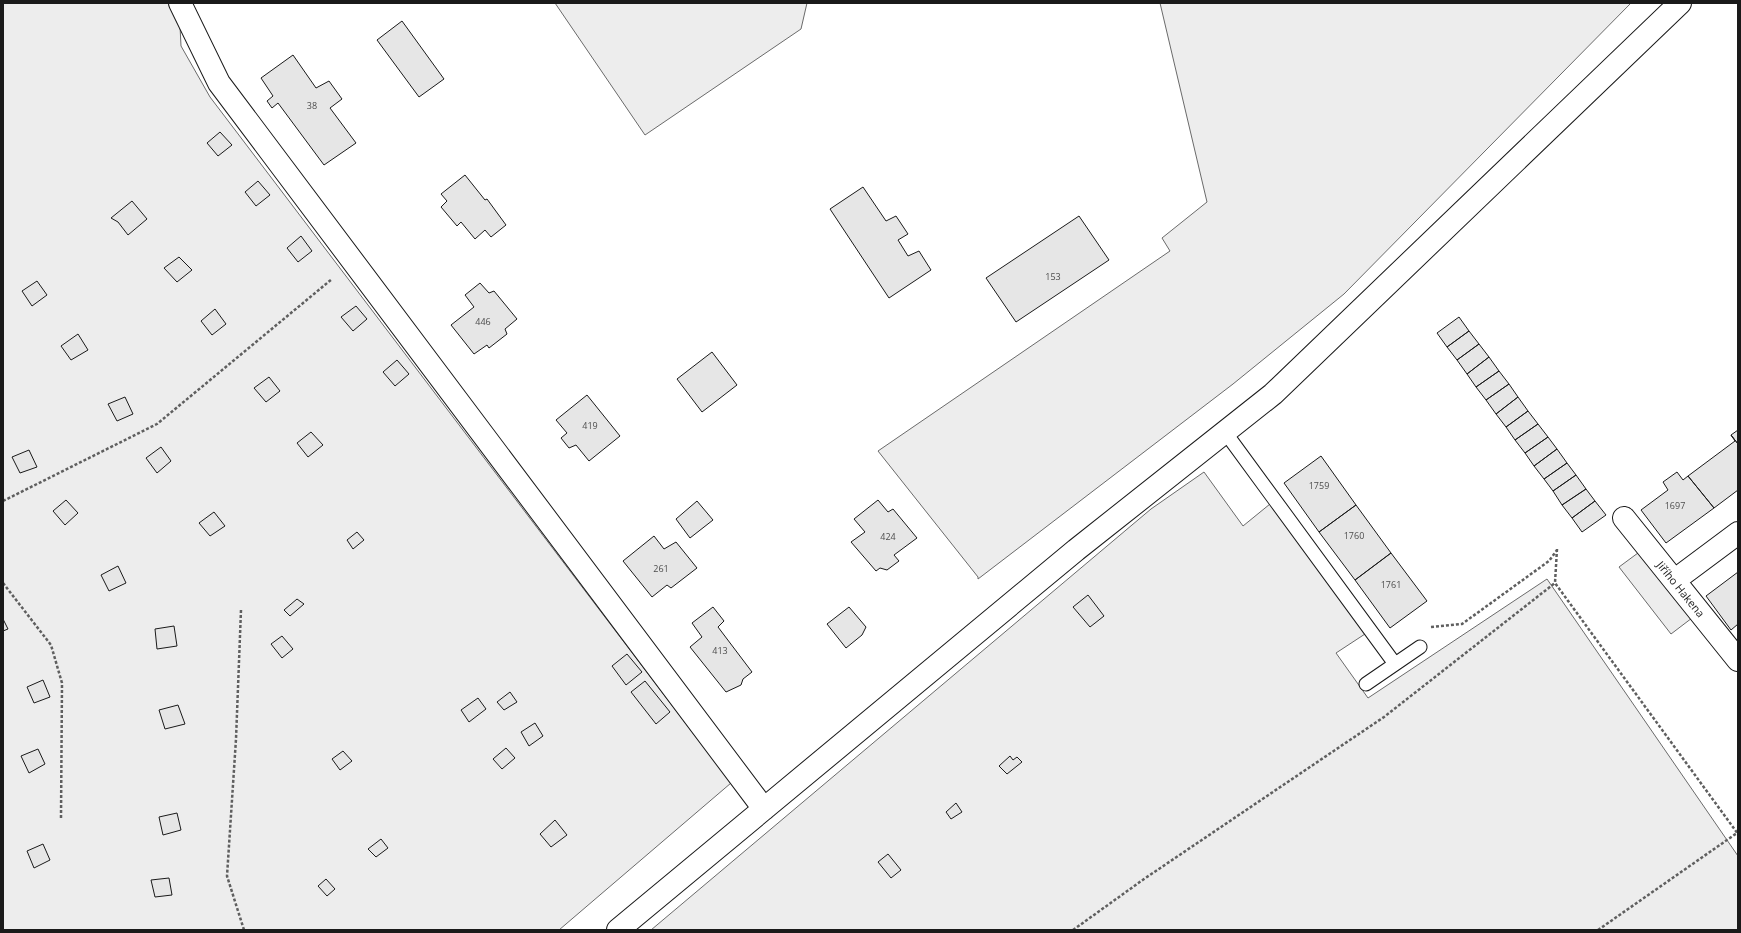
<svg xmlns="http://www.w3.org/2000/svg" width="1741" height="933" viewBox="0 0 1741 933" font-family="'Open Sans',sans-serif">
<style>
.built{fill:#ededed;stroke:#6a6a6a}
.building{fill:#e6e6e6;stroke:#1a1a1a}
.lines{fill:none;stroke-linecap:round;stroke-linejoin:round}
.lane-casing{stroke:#1a1a1a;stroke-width:15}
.street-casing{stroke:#1a1a1a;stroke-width:24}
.path{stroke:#5f5f5f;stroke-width:2.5;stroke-dasharray:3 2;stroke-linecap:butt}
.lane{stroke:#fff;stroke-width:13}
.street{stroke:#fff;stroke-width:22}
.labels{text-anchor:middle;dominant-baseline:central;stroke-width:3;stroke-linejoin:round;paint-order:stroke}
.number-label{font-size:9px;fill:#4d4d4d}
.street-label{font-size:11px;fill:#1a1a1a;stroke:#fff}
</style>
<rect width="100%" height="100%" fill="#fff"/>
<path class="built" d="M3,3H168L180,26L181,46L210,97L731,783L559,930H3Z
M555,3H807L801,29L645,135Z
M1160,3H1631L1344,294L1233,384L978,579V577L878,451L1170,251L1162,238L1207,202Z
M1204,472L1243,526L1270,504L1365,634L1336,653L1368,698L1547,579L1738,856V930H651L1151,509Z
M1642,550L1692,618L1671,634L1619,567Z"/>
<path class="building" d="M402,21L444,79L419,97L377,40Z
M293,55L316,88L329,81L342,99L330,108L356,143L324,165L278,103L272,108L267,101L273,96L261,78Z
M220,132L232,145L218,156L207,143Z
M465,175L485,200L487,199L506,225L491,237L485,230L475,239L461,222L457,226L441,207L447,201L441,194Z
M258,181L270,195L256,206L245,192Z
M863,187L886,221L896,216L908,234L898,240L908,256L919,251L931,270L889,298L830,209Z
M132,201L147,219L128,235L118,222L111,218Z
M1079,216L1109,260L1016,322L986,278Z
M301,236L312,251L298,262L287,248Z
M179,257L192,270L177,282L164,268Z
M37,281L47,295L32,306L22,291Z
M480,283L489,293L494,291L517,319L505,329L507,334L489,348L487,345L474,354L451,325L474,307L465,295Z
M356,306L367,319L353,331L341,317Z
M215,309L226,324L212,335L201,321Z
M1459,317L1469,331L1447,347L1437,333Z
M1469,331L1479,344L1457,360L1447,347Z
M78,334L88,350L71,360L61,346Z
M1479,344L1489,357L1467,374L1457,360Z
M712,352L737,385L702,412L677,379Z
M1489,357L1499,371L1476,387L1467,374Z
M397,360L409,374L395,386L383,372Z
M1499,371L1509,384L1486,400L1476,387Z
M269,377L280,391L266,402L254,388Z
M1509,384L1518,397L1496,414L1486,400Z
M587,395L620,436L589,461L576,445L569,448L561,438L567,433L556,420Z
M125,397L133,414L117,421L108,404Z
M1518,397L1528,411L1506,427L1496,414Z
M1528,411L1538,424L1515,440L1506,427Z
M1538,424L1548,437L1525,453L1515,440Z
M1738,430V444L1731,435Z
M311,432L323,445L308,457L297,443Z
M1731,435L1738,444V490L1714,508L1688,476L1735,441Z
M1548,437L1557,449L1534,466L1525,453Z
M161,447L171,461L157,473L146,458Z
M1557,449L1567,463L1544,479L1534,466Z
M29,450L37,467L20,473L12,457Z
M1321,456L1356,505L1319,532L1284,483Z
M1567,463L1576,475L1553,491L1544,479Z
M1677,472L1683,480L1688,476L1714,508L1666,543L1641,510L1668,490L1663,482Z
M1576,475L1586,489L1562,505L1553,491Z
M1586,489L1595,501L1572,518L1562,505Z
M66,500L78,513L65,525L53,511Z
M878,500L888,512L893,509L917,538L894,555L899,561L887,570L880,568L876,571L851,542L865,532L854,519Z
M697,501L713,520L690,538L676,519Z
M1595,501L1606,515L1582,532L1572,518Z
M1356,505L1391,553L1355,580L1319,532Z
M214,512L225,526L210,536L199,523Z
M357,532L364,540L353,549L347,540Z
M654,536L664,549L676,542L697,568L671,588L667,585L652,597L623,561Z
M1391,553L1427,601L1390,628L1355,580Z
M118,566L126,583L109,591L101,575Z
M1738,572V624L1731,630L1706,596Z
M1088,595L1104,616L1090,627L1073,607Z
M297,599L304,604L290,616L284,610Z
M713,607L724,621L718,627L752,672L743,679L741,685L726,692L690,647L702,637L692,623Z
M849,607L866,627L862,635L846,648L827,624Z
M3,619L8,629L3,631Z
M174,626L177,646L157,649L155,629Z
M282,636L293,649L282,658L271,644Z
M627,654L642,672L626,685L612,666Z
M43,680L50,697L34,703L27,687Z
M645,681L670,712L656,724L631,692Z
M510,692L517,702L504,710L497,702Z
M478,698L486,709L469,722L461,710Z
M178,705L185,724L165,729L159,710Z
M535,723L543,736L529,746L521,732Z
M506,748L515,758L502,769L493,759Z
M38,749L45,764L29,773L21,756Z
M343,751L352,761L340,770L332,759Z
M1010,756L1013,760L1017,757L1022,762L1007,774L999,766Z
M956,803L962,812L951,819L946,812Z
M177,813L181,830L163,835L159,817Z
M555,820L567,835L551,847L540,834Z
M381,839L388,848L376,857L368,849Z
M43,844L50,860L34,868L27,851Z
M888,854L901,870L891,878L878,862Z
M169,878L172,895L155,897L151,880Z
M326,879L335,889L327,896L318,886Z"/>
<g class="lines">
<g class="lane-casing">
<path id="lane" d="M1225,432L1395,664
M1366,684L1420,647"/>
</g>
<g class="street-casing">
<path id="street" d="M180,3L219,83L764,809
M1624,518L1738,660
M1675,580L1738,533
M618,930L1076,550L1273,394L1680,3"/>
</g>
<path class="path" d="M3,501L157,424L332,279
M1557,549L1555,583L1738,834
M3,583L51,645L62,683L61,818
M241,610L236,739L227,876L244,930
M1431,627L1462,624L1549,561L1557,550
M1073,930L1144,879L1384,717L1555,583
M1598,930L1737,833"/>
<use href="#lane" class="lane"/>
<use href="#street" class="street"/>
</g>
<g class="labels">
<g class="number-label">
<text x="312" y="105">38</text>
<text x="1053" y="276">153</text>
<text x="483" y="321">446</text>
<text x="590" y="425">419</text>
<text x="1319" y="485">1759</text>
<text x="1675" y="505">1697</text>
<text x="1354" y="535">1760</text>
<text x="888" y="536">424</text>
<text x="661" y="568">261</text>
<text x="1391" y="584">1761</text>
<text x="720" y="650">413</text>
</g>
<g class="street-label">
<text transform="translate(1681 589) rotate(51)">Jiřího Hakena</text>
</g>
</g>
<rect width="1741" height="933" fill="none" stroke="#1a1a1a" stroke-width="8"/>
</svg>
